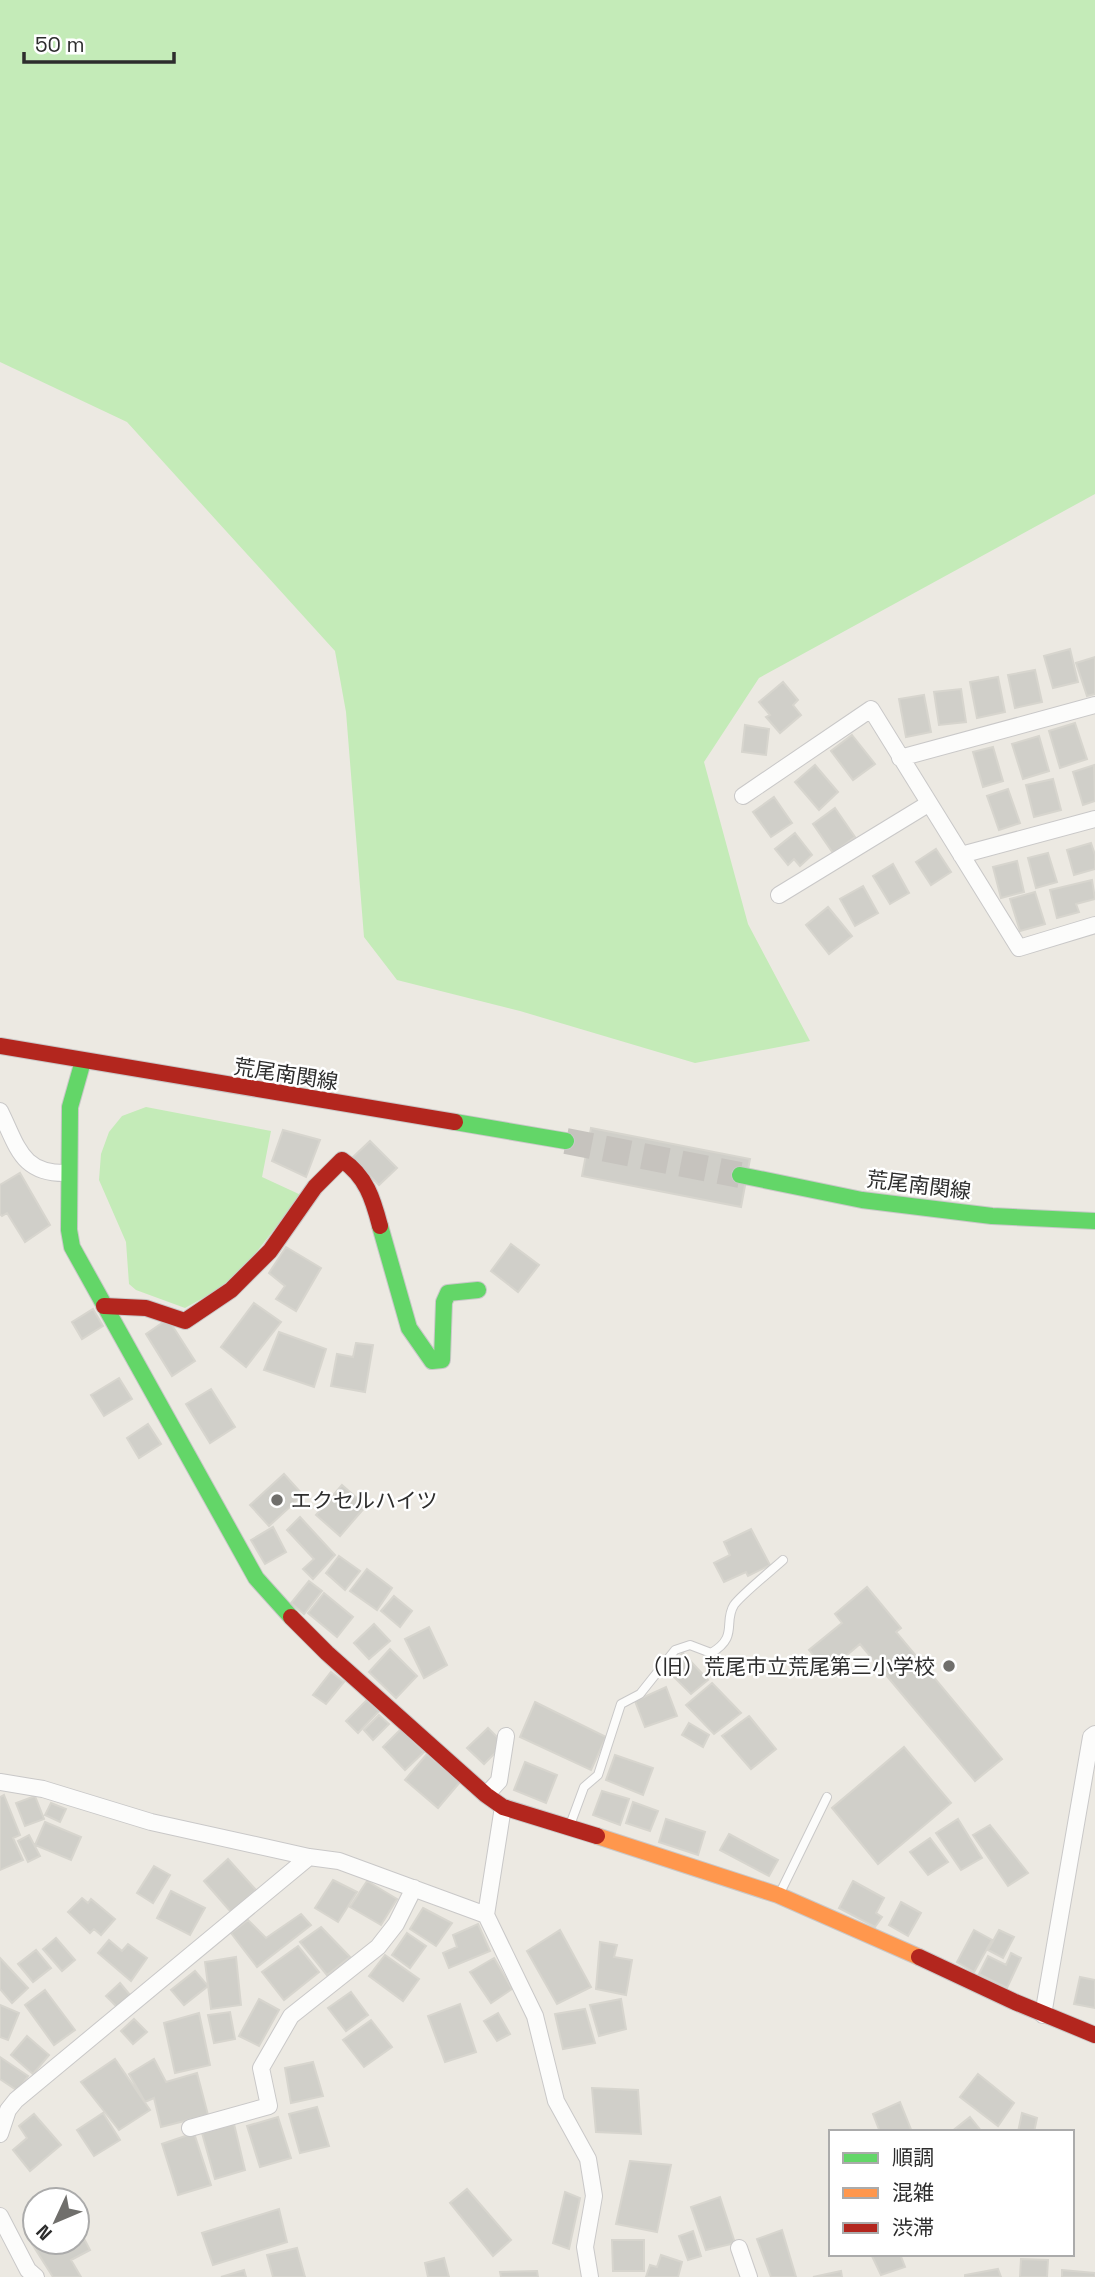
<svg xmlns="http://www.w3.org/2000/svg" width="1095" height="2277" viewBox="0 0 1095 2277" font-family="'Space Grotesk','Noto Sans JP',sans-serif">
<style>
.green{fill:#c4ebb8}
.building{fill:#d0cfc9;stroke:#d7d5ce;stroke-width:2}
.lines{fill:none;stroke-linecap:round;stroke-linejoin:round}
.primary-tunnel{stroke:#c6c3be;stroke-width:26;stroke-dasharray:26 13;stroke-linecap:butt}
.lane-casing{stroke:#c9c8c8;stroke-width:10}
.street-casing{stroke:#c9c8c8;stroke-width:18}
.fast-casing{stroke:#c9c8c8;stroke-width:18}
.slow-casing{stroke:#c9c8c8;stroke-width:18}
.jam-casing{stroke:#c9c8c8;stroke-width:18}
.lane{stroke:#fcfcfb;stroke-width:8}
.street{stroke:#fcfcfb;stroke-width:16}
.fast{stroke:#63d668;stroke-width:16}
.slow{stroke:#ff974d;stroke-width:16}
.jam{stroke:#b3261e;stroke-width:16}
.poi-dot{fill:#706f6c;stroke:#fff;stroke-width:2.5}
.labels{text-anchor:middle;dominant-baseline:central;stroke-width:5;stroke-linejoin:round;paint-order:stroke}
.street-label{font-size:21px;fill:#2d2d2d;stroke:#fff}
.poi-label{font-size:21px;fill:#2d2d2d;stroke:#fff;text-anchor:start}
</style>
<rect width="100%" height="100%" fill="#ece9e2"/>
<path class="green" d="M0,0H1095V494L759,678L704,762L748,924L810,1041L695,1063L520,1011L397,980L364,937L346,712L335,651L127,422L0,362Z
M146,1107L271,1131L262,1177L301,1195L234,1281L185,1308L136,1290L129,1284L126,1242L99,1180L101,1154L109,1132L122,1116Z"/>
<path class="building" d="M1070,649L1078,682L1053,688L1044,656Z
M1095,657V694L1087,696L1076,663Z
M1035,670L1042,702L1015,708L1008,675Z
M998,677L1005,712L977,718L970,682Z
M783,682L798,700L793,705L801,715L780,733L766,717L770,715L759,702Z
M961,689L966,722L939,725L934,692Z
M924,695L931,732L906,737L899,699Z
M1075,723L1087,759L1060,768L1049,731Z
M745,725L769,729L766,755L742,752Z
M852,735L875,764L853,780L831,751Z
M1039,736L1049,771L1023,779L1012,744Z
M993,747L1003,781L983,787L973,752Z
M815,765L838,792L819,810L795,782Z
M1094,765L1095,801L1083,805L1073,772Z
M1053,779L1061,810L1034,817L1026,785Z
M1008,789L1020,823L999,830L987,796Z
M774,797L792,823L771,837L753,812Z
M835,808L855,837L833,853L813,824Z
M795,833L812,855L800,866L794,859L788,865L775,849Z
M1091,843L1095,855V869L1074,875L1067,850Z
M936,849L951,872L931,885L916,862Z
M1048,853L1057,882L1036,888L1028,858Z
M1017,861L1024,892L1001,898L993,867Z
M893,864L909,893L890,904L873,876Z
M1092,880L1095,899L1076,904L1079,912L1057,918L1050,890Z
M863,886L878,913L855,926L840,899Z
M1035,892L1045,924L1020,931L1010,899Z
M828,907L852,936L829,954L806,925Z
M591,1128L750,1159L741,1207L582,1176Z
M283,1130L320,1140L306,1177L272,1161Z
M370,1141L397,1168L379,1185L352,1158Z
M20,1173L50,1225L25,1242L7,1213L2,1216L0,1214V1185Z
M511,1244L539,1265L518,1292L491,1271Z
M286,1247L321,1268L296,1311L276,1299L285,1286L269,1273Z
M254,1303L281,1322L246,1367L221,1347Z
M93,1309L103,1326L82,1339L72,1322Z
M168,1319L195,1361L172,1376L146,1334Z
M279,1332L326,1349L314,1387L264,1370Z
M356,1343L373,1345L365,1392L331,1386L337,1354L353,1357Z
M119,1378L132,1399L104,1416L91,1395Z
M211,1389L235,1427L210,1443L186,1404Z
M148,1424L161,1444L139,1458L127,1438Z
M284,1474L303,1495L269,1526L250,1505Z
M342,1485L366,1506L340,1536L316,1515Z
M300,1517L335,1555L313,1579L303,1569L314,1559L287,1530Z
M273,1527L286,1552L265,1564L251,1540Z
M751,1529L770,1565L748,1576L746,1572L724,1582L714,1563L730,1555L724,1542Z
M339,1556L360,1571L345,1590L326,1573Z
M367,1569L392,1588L377,1610L350,1591Z
M309,1581L322,1591L304,1614L291,1603Z
M867,1587L901,1628L896,1632L1002,1759L975,1781L860,1644L827,1672L809,1650L842,1623L835,1614Z
M324,1593L353,1617L337,1637L308,1613Z
M394,1596L412,1611L400,1627L381,1611Z
M374,1624L390,1641L369,1659L354,1643Z
M429,1627L447,1665L424,1678L405,1639Z
M390,1649L417,1676L396,1698L369,1672Z
M683,1653L708,1680L691,1694L666,1669Z
M331,1672L344,1682L326,1704L313,1695Z
M712,1683L741,1713L714,1734L686,1705Z
M666,1687L677,1716L645,1727L635,1701Z
M367,1700L379,1711L358,1733L346,1721Z
M535,1702L606,1737L591,1770L520,1737Z
M379,1715L389,1724L373,1740L364,1730Z
M749,1716L776,1749L751,1769L722,1736Z
M689,1723L709,1735L703,1747L682,1735Z
M488,1728L504,1744L484,1764L467,1748Z
M401,1729L424,1752L405,1770L383,1747Z
M904,1747L951,1803L878,1864L832,1808Z
M427,1754L460,1782L438,1808L405,1780Z
M615,1755L653,1768L643,1795L606,1780Z
M525,1762L557,1775L546,1803L514,1790Z
M602,1791L629,1799L620,1825L593,1815Z
M4,1795L20,1835L13,1838L23,1860L0,1870V1797Z
M35,1796L44,1819L25,1826L16,1803Z
M633,1802L658,1811L650,1831L626,1823Z
M51,1803L66,1809L60,1822L45,1815Z
M666,1819L705,1832L698,1855L659,1842Z
M958,1819L982,1858L961,1870L936,1833Z
M45,1822L81,1837L71,1860L35,1845Z
M990,1825L1028,1873L1008,1886L973,1835Z
M729,1834L778,1860L769,1876L720,1850Z
M29,1835L40,1856L28,1862L18,1841Z
M930,1838L948,1862L928,1875L910,1852Z
M228,1859L256,1890L231,1912L204,1881Z
M154,1866L170,1875L153,1903L137,1893Z
M333,1880L357,1892L338,1922L315,1908Z
M367,1881L397,1899L381,1925L350,1907Z
M853,1881L884,1898L876,1913L882,1917L875,1927L839,1908Z
M171,1891L205,1908L190,1935L157,1918Z
M82,1898L88,1903L91,1899L115,1919L101,1935L94,1929L90,1933L68,1912Z
M901,1902L921,1913L908,1936L889,1925Z
M423,1908L452,1923L436,1946L410,1929Z
M301,1914L311,1925L257,1967L231,1933L248,1920L266,1938Z
M478,1924L490,1951L449,1968L443,1953L457,1947L453,1935Z
M321,1927L350,1957L327,1975L300,1942Z
M560,1930L591,1987L557,2004L527,1951Z
M974,1930L992,1940L974,1972L957,1962Z
M999,1930L1014,1937L1003,1958L988,1950Z
M407,1933L426,1946L410,1968L392,1955Z
M56,1938L75,1960L62,1971L43,1949Z
M109,1940L122,1951L128,1944L147,1958L131,1981L98,1953Z
M600,1942L617,1945L614,1957L632,1960L626,1995L596,1989Z
M298,1946L319,1972L284,2000L262,1972Z
M36,1950L51,1968L33,1982L18,1964Z
M1011,1953L1021,1958L1007,1988L979,1974L988,1956L1006,1965Z
M385,1955L419,1979L403,2001L369,1976Z
M236,1957L241,2005L211,2009L205,1962Z
M0,1958L28,1988L12,2003L0,1989Z
M494,1958L512,1989L491,2003L470,1972Z
M195,1971L208,1986L184,2005L171,1990Z
M1080,1977L1095,1980V2008L1074,2004Z
M120,1983L130,1995L117,2007L106,1996Z
M45,1990L75,2030L54,2045L25,2005Z
M351,1992L368,2015L346,2031L328,2008Z
M259,1999L279,2010L259,2046L239,2036Z
M621,1999L626,2029L599,2036L590,2005Z
M460,2004L476,2052L445,2062L428,2016Z
M0,2005L19,2013L8,2040L0,2037Z
M585,2009L595,2043L563,2049L555,2014Z
M230,2012L235,2039L214,2043L208,2015Z
M199,2013L210,2065L175,2073L164,2023Z
M498,2013L510,2034L497,2041L484,2021Z
M134,2019L147,2032L133,2044L121,2031Z
M371,2020L392,2047L364,2067L343,2040Z
M27,2036L49,2055L33,2074L11,2055Z
M0,2057L28,2076L18,2091L0,2079Z
M115,2059L150,2110L119,2130L81,2082Z
M154,2059L166,2082L197,2073L208,2115L161,2127L154,2098L145,2102L129,2074Z
M313,2062L323,2096L291,2103L285,2068Z
M978,2074L1014,2103L998,2126L960,2097Z
M592,2088L638,2090L641,2134L596,2132Z
M900,2102L912,2132H880L873,2114Z
M317,2107L329,2146L300,2153L289,2114Z
M103,2113L120,2140L94,2156L77,2130Z
M1022,2113L1037,2118L1034,2132H1018Z
M34,2114L61,2145L30,2171L13,2150L27,2138L19,2126Z
M278,2117L291,2158L260,2167L247,2126Z
M970,2117L982,2132H951Z
M234,2124L245,2170L215,2179L202,2133Z
M194,2133L211,2185L178,2195L162,2144Z
M630,2161L671,2165L657,2232L616,2224Z
M467,2189L511,2240L493,2256L450,2203Z
M565,2192L580,2198L569,2249L553,2243Z
M720,2197L735,2243L706,2250L691,2207Z
M279,2209L287,2242L213,2265L202,2233Z
M77,2225L90,2250L71,2260L81,2277H53L32,2244L36,2242H77Z
M782,2230L796,2277H771L757,2239Z
M693,2231L701,2256L688,2260L679,2236Z
M612,2240H644V2271H613Z
M297,2248L305,2277H273L267,2255Z
M871,2254H900L905,2267L881,2275Z
M661,2255L682,2262L678,2277H646L650,2265L657,2267Z
M444,2258L449,2277H428L425,2263Z
M1021,2259L1048,2260L1047,2277H1020Z
M998,2269L1001,2277H965V2275Z
M244,2270L246,2277H221Z
M1062,2270L1095,2273V2277H1062Z
M537,2271L538,2277H501L500,2272Z
M841,2271L842,2277H813Z"/>
<g class="lines">
<path class="primary-tunnel" d="M566,1141L740,1175"/>
<g class="lane-casing">
<path id="lane" d="M570,1825L584,1787L598,1775L621,1704L640,1694L675,1650L690,1645L711,1653C739,1637 723,1622 734,1605C741,1595 772,1570 783,1560
M780,1893L827,1797"/>
</g>
<g class="street-casing">
<path id="street" d="M900,758L1095,705
M743,796L871,709L1019,948L1095,925
M961,855L1095,819
M779,895L928,804
M0,1111C18,1147 21,1175 69,1173
M0,1782L43,1789L151,1822L309,1857L339,1861L486,1915
M486,1795L499,1781L506,1736
M503,1807L486,1915L535,2016L556,2101L588,2159L594,2196L585,2247L590,2277
M1043,2015L1091,1737L1095,1734
M190,2128L269,2106L261,2068L291,2016L378,1947L396,1924L414,1888
M0,2134L8,2110L16,2100L309,1857
M0,2216L28,2270L36,2277
M739,2248L749,2277"/>
</g>
<g class="fast-casing">
<path id="fast" d="M83,1061L70,1107L69,1230L72,1247L256,1578L291,1617
M455,1122L566,1141
M740,1175L862,1200L992,1216L1095,1221
M380,1226L409,1328L432,1361L442,1360L444,1302L448,1293L478,1290"/>
</g>
<g class="slow-casing">
<path id="slow" d="M597,1836L778,1895L919,1957"/>
</g>
<g class="jam-casing">
<path id="jam" d="M0,1046L455,1122
M104,1306L146,1308L185,1321L231,1290L270,1251L315,1187L342,1160C366,1176 373,1199 380,1226
M291,1617L327,1653L486,1795L503,1807L597,1836
M919,1957L1015,2002L1095,2035"/>
</g>
<use href="#lane" class="lane"/>
<use href="#street" class="street"/>
<use href="#fast" class="fast"/>
<use href="#slow" class="slow"/>
<use href="#jam" class="jam"/>
</g>
<g class="poi-dot">
<circle cx="277" cy="1500" r="7"/>
<circle cx="949" cy="1666" r="7"/>
</g>
<g class="labels">
<g class="street-label">
<text transform="translate(286 1074) rotate(9)">荒尾南関線</text>
<text transform="translate(919 1185) rotate(7)">荒尾南関線</text>
</g>
<g class="poi-label">
<text x="291" y="1500">エクセルハイツ</text>
<text x="935" y="1666" text-anchor="end">（旧）荒尾市立荒尾第三小学校</text>
</g>
</g>
<rect x="829" y="2130" width="245" height="126" fill="#ffffff" stroke="#ababab" stroke-width="2"/>
<rect x="843" y="2153" width="35" height="10" fill="#63d668" stroke="#ababab" stroke-width="2"/>
<text x="892" y="2165" font-size="21" fill="#2d2d2d">順調</text>
<rect x="843" y="2188" width="35" height="10" fill="#ff974d" stroke="#ababab" stroke-width="2"/>
<text x="892" y="2200" font-size="21" fill="#2d2d2d">混雑</text>
<rect x="843" y="2223" width="35" height="10" fill="#b3261e" stroke="#ababab" stroke-width="2"/>
<text x="892" y="2235" font-size="21" fill="#2d2d2d">渋滞</text>
<g transform="translate(56 2221) rotate(226)"><circle r="33" fill="#ffffff" stroke="#ababab" stroke-width="2"/>
<path d="M0-5L12 26L0 18L-12 26Z" fill="#706f6c"/>
<text y="-10" font-size="19" font-weight="bold" text-anchor="middle" fill="#2d2d2d">N</text>
</g>
<path d="M24 52v10h150v-10" fill="none" stroke="#2d2d2d" stroke-width="3.5"/>
<text x="35" y="52" font-size="21" fill="#2d2d2d" stroke="#ffffff" stroke-width="5" paint-order="stroke">50 m</text>
</svg>
